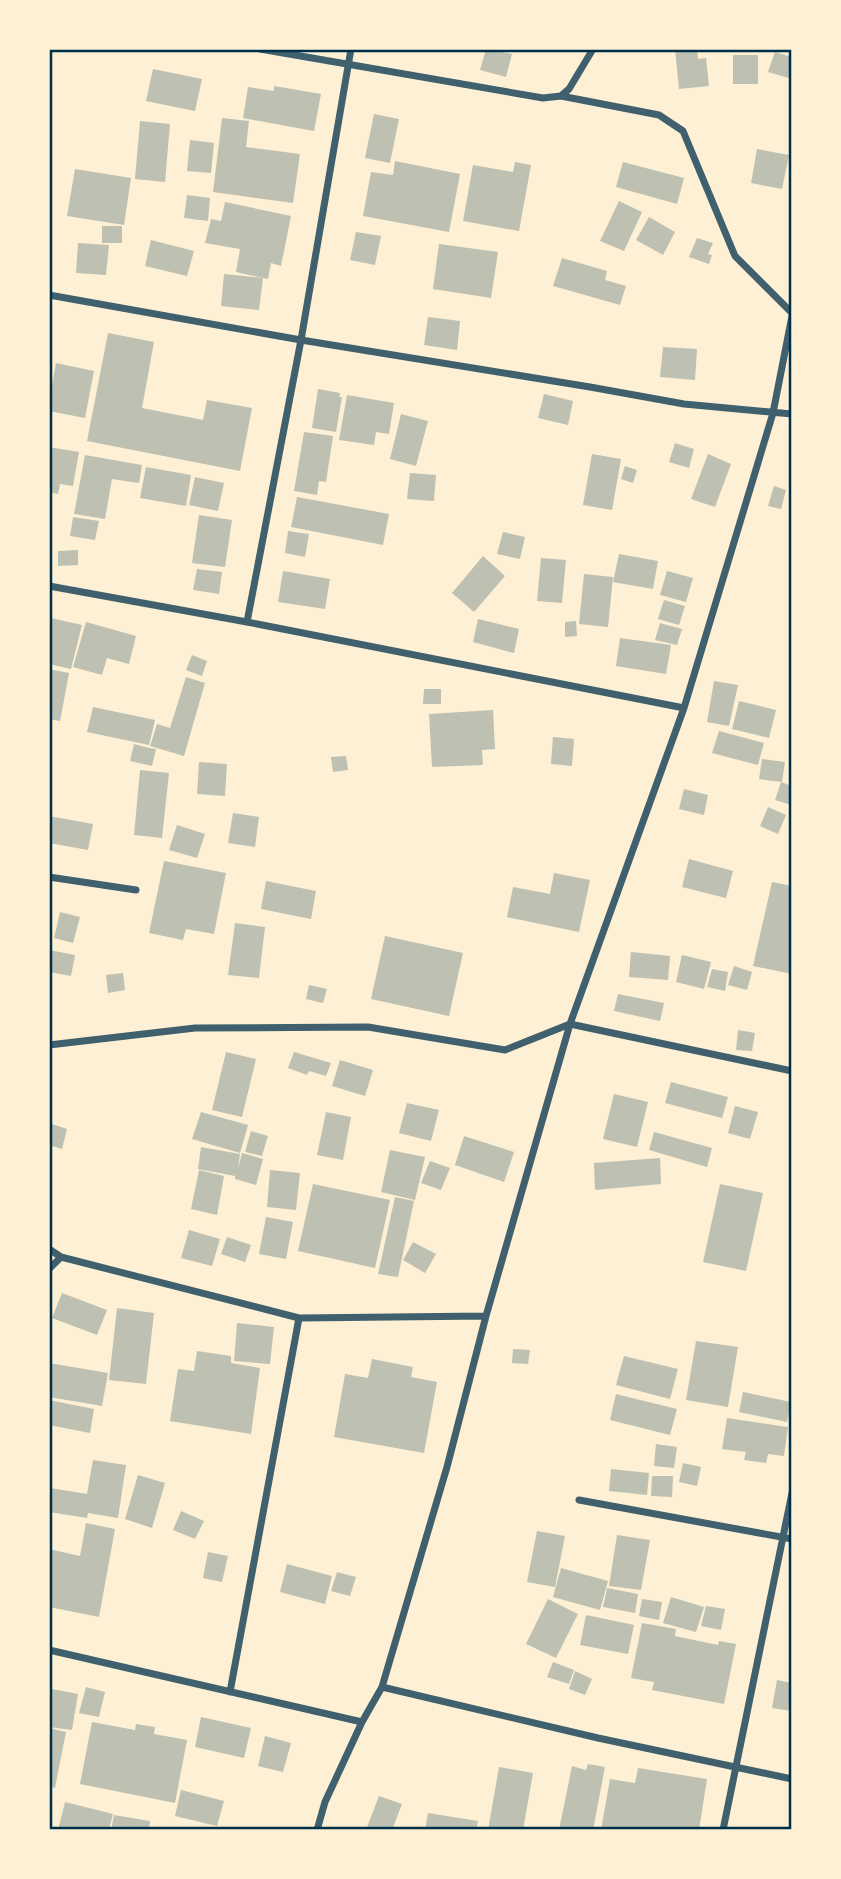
<svg xmlns="http://www.w3.org/2000/svg" width="841" height="1879" viewBox="0 0 841 1879" font-family="'Varela Round',sans-serif">
<style>
.building{fill:#bec0b2}
.lines{fill:none;stroke-linecap:round;stroke-linejoin:round}
.minor{stroke:#3f606c;stroke-width:7}
.neatline{fill:none;stroke:#003049;stroke-width:2.5}
</style>
<rect width="100%" height="100%" fill="#fdf0d5"/>
<path class="building" d="M486,49L512,54L506,77L480,70Z
M675,49H697L698,59L706,58L709,86L679,89Z
M775,52L792,57V79L768,72Z
M733,55H758V84H733Z
M153,69L202,79L195,111L146,101Z
M274,86L321,94L314,131L243,118L248,87L274,91Z
M374,114L399,119L390,163L365,158Z
M222,118L249,121L246,147L300,154L293,203L213,192Z
M140,121L170,124L165,182L135,179Z
M190,140L214,143L211,173L187,171Z
M757,149L789,155L782,189L751,183Z
M395,161L460,174L449,232L363,216L371,172L393,175Z
M515,162L531,165L519,231L463,221L473,165L513,172Z
M623,162L684,178L677,204L616,187Z
M75,169L131,178L124,225L67,216Z
M187,195L210,198L208,221L184,218Z
M619,201L642,212L624,251L600,241Z
M225,202L291,216L281,266L271,263L268,279L236,272L240,249L205,243L211,219L221,221Z
M649,217L675,232L663,255L636,240Z
M102,226H122V243H102Z
M356,232L381,236L375,265L350,260Z
M697,238L713,243L708,254L712,255L709,264L689,257Z
M151,240L194,251L187,276L145,266Z
M78,243L109,245L106,275L76,273Z
M439,244L498,252L491,298L433,289Z
M562,258L607,271L605,280L626,286L620,305L553,286Z
M224,274L263,278L259,310L221,306Z
M428,317L460,321L457,350L424,345Z
M108,333L154,342L142,408L203,420L207,400L252,408L240,471L87,441Z
M663,347L697,349L695,380L660,377Z
M56,363L94,371L85,418L49,411V402Z
M318,389L340,393L339,397H342L336,432L312,428Z
M544,394L573,401L568,425L538,418Z
M347,395L394,403L389,434L376,432L374,445L339,440Z
M401,414L428,421L416,466L390,459Z
M304,432L333,436L326,482L319,481L317,495L294,491Z
M675,443L694,449L689,468L669,462Z
M49,447L79,452L73,486L60,484L58,494L49,492Z
M592,454L621,459L612,510L583,505Z
M708,454L731,464L715,507L691,499Z
M85,455L142,465L139,483L112,479L105,519L74,514Z
M625,466L637,470L633,483L621,479Z
M146,467L191,475L186,506L140,498Z
M410,473L436,475L434,501L407,499Z
M195,477L224,483L218,511L189,505Z
M774,486L786,490L781,509L768,506Z
M297,497L389,514L383,545L291,527Z
M199,515L232,520L225,567L192,563Z
M73,517L99,521L95,540L70,536Z
M288,531L309,534L305,557L285,553Z
M503,532L525,537L520,559L497,554Z
M78,550V565L58,566V551Z
M619,554L658,561L653,589L613,582Z
M483,556L505,576L474,612L452,593Z
M541,558L566,560L562,603L537,601Z
M197,569L222,572L219,594L193,590Z
M283,571L330,579L325,609L278,602Z
M667,571L693,578L686,602L660,595Z
M584,574L613,577L608,627L579,624Z
M664,600L685,606L679,625L658,619Z
M51,618L82,625L71,669L49,664V627Z
M478,619L519,629L514,653L473,642Z
M576,621L577,636L565,637V622Z
M86,622L136,636L129,664L107,658L102,675L73,667Z
M660,623L682,629L677,645L655,640Z
M620,638L671,645L666,674L616,666Z
M192,655L207,661L202,676L186,670Z
M49,669L69,673L60,721L49,719Z
M186,677L205,683L184,756L150,746L157,724L170,728Z
M714,681L738,685L729,726L707,722Z
M424,689H441V704H423Z
M739,701L776,710L769,738L732,729Z
M93,707L155,720L149,745L87,732Z
M493,710L495,749L482,750L483,765L432,767L429,714Z
M719,731L764,743L758,765L712,753Z
M553,737L574,739L572,766L551,764Z
M134,744L149,748L148,752L149,748L156,749L152,766L130,761Z
M346,756L348,770L333,772L331,757Z
M762,759L785,762L782,782L759,779Z
M199,762L227,764L225,796L197,794Z
M140,770L169,773L162,838L134,835Z
M781,782L792,786L791,805L775,800Z
M684,789L708,795L704,815L679,809Z
M768,807L786,815L778,834L760,826Z
M233,813L259,817L255,847L228,843Z
M49,816L93,824L88,850L49,843Z
M177,825L205,834L197,858L169,850Z
M689,859L733,871L726,898L682,887Z
M164,861L226,873L214,934L186,929L183,940L149,933Z
M554,873L590,880L579,932L507,917L513,887L550,894Z
M266,881L316,891L311,919L261,909Z
M772,882L792,886V974L753,966Z
M60,912L80,917L73,943L54,938Z
M235,923L265,927L259,978L228,975Z
M385,936L463,953L449,1016L371,999Z
M49,950L75,955L71,976L49,972Z
M631,952L670,956L668,980L629,977Z
M682,955L711,962L704,989L676,982Z
M734,966L752,972L747,990L728,985Z
M712,969L728,972L725,991L707,987Z
M123,973L125,990L108,993L106,975Z
M309,985L327,989L323,1003L306,999Z
M618,994L664,1003L660,1021L614,1011Z
M738,1030L755,1033L752,1051L736,1050Z
M226,1052L256,1059L242,1117L212,1110Z
M294,1052L331,1063L326,1076L309,1071L307,1075L288,1068Z
M340,1060L373,1070L365,1096L332,1086Z
M671,1082L728,1097L722,1118L665,1103Z
M614,1094L648,1102L637,1147L603,1139Z
M407,1103L439,1110L431,1141L399,1133Z
M735,1106L758,1112L750,1139L728,1133Z
M201,1112L248,1125L240,1153L192,1139Z
M326,1112L351,1117L343,1160L317,1155Z
M49,1123L67,1129L62,1149L49,1145Z
M251,1131L268,1136L262,1156L245,1152Z
M654,1132L712,1148L707,1167L649,1150Z
M464,1136L514,1152L504,1182L455,1165Z
M201,1147L240,1154L238,1168L242,1153L263,1159L256,1185L235,1179V1176L198,1169Z
M390,1150L425,1157L415,1200L381,1192Z
M660,1158L661,1184L595,1190L594,1163Z
M430,1161L450,1168L441,1190L421,1183Z
M199,1170L224,1176L217,1215L191,1209Z
M270,1170L300,1173L296,1210L267,1207Z
M313,1184L390,1200L375,1268L298,1251Z
M720,1184L763,1193L746,1271L703,1262Z
M395,1197L414,1201L398,1277L378,1274Z
M266,1217L293,1222L286,1259L259,1254Z
M189,1230L220,1239L212,1266L181,1258Z
M227,1237L251,1245L245,1262L221,1254Z
M413,1242L436,1254L425,1273L403,1260Z
M62,1293L107,1310L97,1335L52,1318Z
M117,1308L154,1313L146,1384L109,1380Z
M237,1323L274,1327L270,1364L234,1361Z
M696,1341L738,1347L728,1407L686,1400Z
M513,1349L530,1350L528,1364L512,1363Z
M197,1351L231,1356V1363L260,1368L251,1434L170,1421L178,1369L194,1371Z
M624,1356L678,1369L670,1399L616,1385Z
M372,1359L413,1367L411,1377L437,1382L424,1453L334,1437L345,1374L368,1378Z
M49,1363L108,1373L102,1406L49,1397Z
M743,1392L791,1402L787,1422L739,1412Z
M616,1394L677,1409L670,1435L610,1420Z
M49,1400L94,1409L90,1433L49,1425Z
M727,1418L788,1427L784,1456L768,1454L766,1463L744,1460L746,1452L722,1449Z
M656,1444L677,1447L674,1468L654,1466Z
M93,1460L126,1465L118,1518L88,1513L87,1518L49,1512L50,1488L87,1494Z
M683,1463L701,1467L697,1486L679,1482Z
M611,1469L649,1473L647,1495L609,1491Z
M138,1475L165,1483L152,1528L125,1519Z
M652,1476H673L672,1497L651,1496Z
M181,1511L204,1521L195,1539L173,1530Z
M86,1523L115,1529L99,1617L49,1607L51,1584H49V1549L80,1556Z
M537,1531L565,1536L555,1587L527,1582Z
M617,1535L650,1540L641,1590L609,1586Z
M208,1552L228,1556L222,1582L203,1578Z
M287,1564L332,1576L325,1604L280,1592Z
M561,1568L608,1581L600,1610L553,1597Z
M337,1572L356,1577L350,1596L331,1591Z
M607,1588L638,1594L635,1613L603,1607Z
M671,1597L704,1607L696,1632L663,1623Z
M548,1599L578,1614L556,1658L526,1644Z
M642,1599L662,1602L659,1620L639,1616Z
M706,1606L725,1609L721,1630L701,1626Z
M586,1615L634,1625L628,1654L580,1645Z
M642,1623L676,1629L675,1636L718,1645L719,1641L736,1644L724,1704L652,1690L654,1682L631,1678Z
M553,1662L574,1670L569,1684L547,1677Z
M575,1671L592,1679L585,1695L569,1689Z
M777,1680L792,1683L791,1711L772,1708Z
M86,1687L105,1692L99,1717L79,1713Z
M52,1689L78,1694L72,1730L49,1727V1706Z
M201,1717L251,1728L244,1758L195,1747Z
M92,1722L135,1730L136,1724L155,1727L154,1734L187,1740L175,1803L80,1784Z
M49,1728L66,1732L55,1788L49,1786Z
M265,1736L291,1743L283,1772L258,1766Z
M588,1764L605,1767L593,1830H559L572,1766L586,1770Z
M499,1767L533,1773L523,1830H488Z
M638,1768L707,1779L699,1830H601L610,1779L635,1783Z
M181,1790L224,1801L217,1826L175,1816Z
M379,1796L402,1804L392,1830H366Z
M65,1802L113,1814L109,1830H58Z
M428,1813L478,1821L476,1830H425Z
M114,1815L150,1821L149,1830H111Z"/>
<g class="lines">
<path class="minor" d="M260,49L543,98L561,96L569,89L593,49
M561,96L659,115L683,131L735,256L792,313
M49,295L301,340L590,387L684,404L792,414
M49,586L247,622L684,708
M247,622L301,340L351,49
M49,877L136,890
M49,1045L195,1028L368,1027L505,1050L570,1024L792,1071
M49,1249L61,1257L299,1318L486,1316
M49,1269L61,1257
M579,1500L792,1539
M49,1650L362,1722
M382,1687L598,1738L792,1779
M230,1692L299,1318
M317,1830L325,1802L362,1722L382,1687L447,1467L486,1316L570,1024L684,708L773,413L792,316
M723,1830L792,1493"/>
</g>
<rect width="841" height="1879" fill="none" stroke="#fdf0d5" stroke-width="102"/>
<rect x="51" y="51" width="739" height="1777" class="neatline"/>
</svg>
